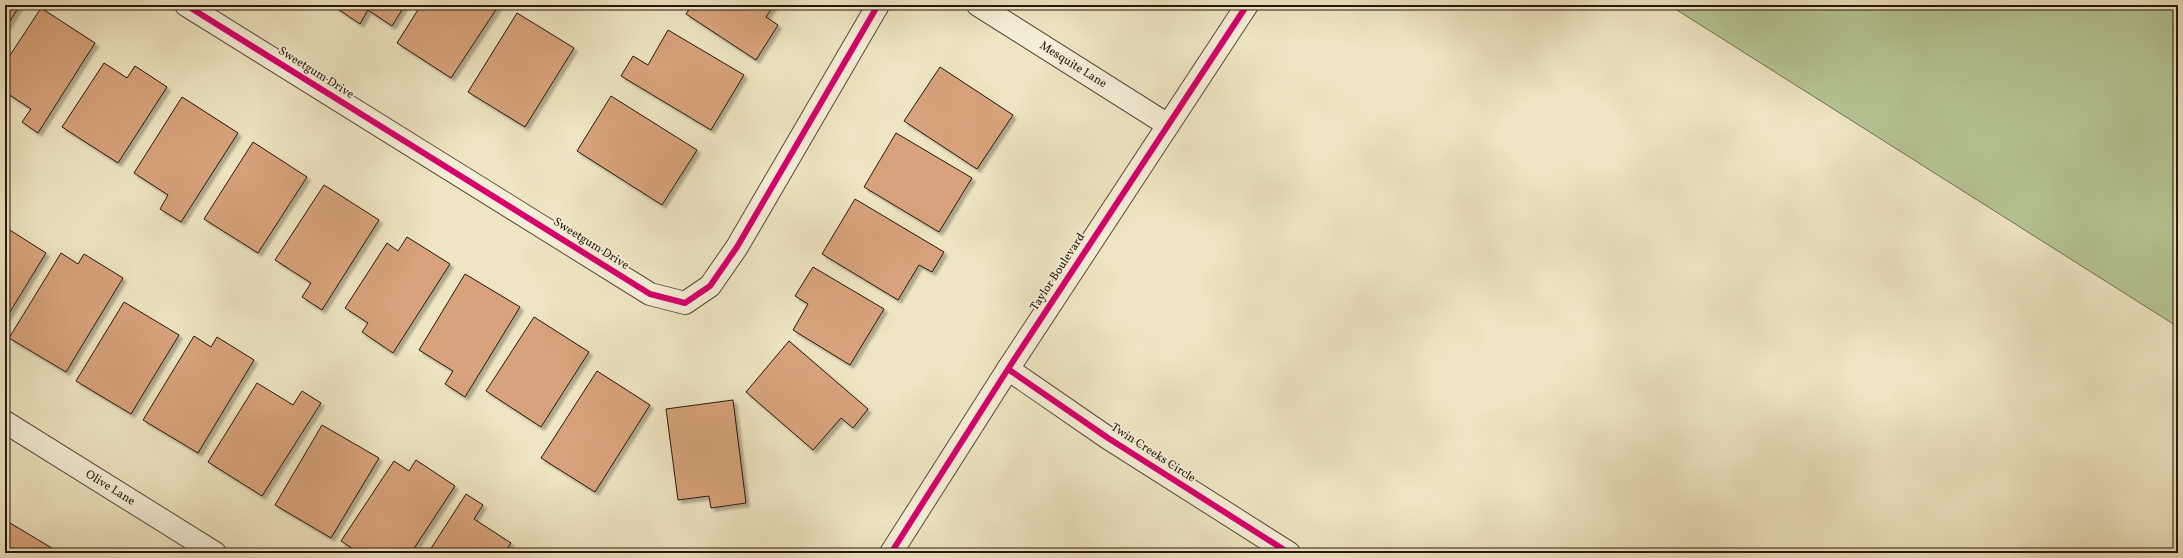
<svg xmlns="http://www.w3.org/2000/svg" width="2183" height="558" viewBox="0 0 2183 558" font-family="Vollkorn,serif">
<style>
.green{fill:#b6c595;stroke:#6e6e51}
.building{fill:#d8a37c;stroke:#26170d;filter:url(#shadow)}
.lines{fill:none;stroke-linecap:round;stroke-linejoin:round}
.minor-casing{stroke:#584a3a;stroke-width:24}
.tertiary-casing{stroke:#584a3a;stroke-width:24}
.minor{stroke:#f5eed7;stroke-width:22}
.tertiary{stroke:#f5eed7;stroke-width:22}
.cycleway-casing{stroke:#f5eed7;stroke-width:8}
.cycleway{stroke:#d6006c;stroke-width:6}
.labels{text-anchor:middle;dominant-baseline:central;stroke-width:3.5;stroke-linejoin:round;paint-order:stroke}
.street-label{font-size:12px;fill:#26170d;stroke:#f5eed7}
</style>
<defs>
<filter id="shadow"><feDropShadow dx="3.5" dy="3.5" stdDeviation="1" flood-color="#0004"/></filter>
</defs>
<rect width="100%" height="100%" fill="#efe5c2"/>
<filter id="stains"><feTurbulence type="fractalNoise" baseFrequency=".005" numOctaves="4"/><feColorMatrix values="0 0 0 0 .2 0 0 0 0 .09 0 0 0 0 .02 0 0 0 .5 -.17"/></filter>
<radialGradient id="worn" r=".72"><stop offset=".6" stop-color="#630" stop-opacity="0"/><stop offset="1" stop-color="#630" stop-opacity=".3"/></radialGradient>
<path class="green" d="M1669,5H2178V327Z"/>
<path class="building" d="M5,5H20L5,29Z
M332,5H405L392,26L368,10L360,24Z
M421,5H499L451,78L397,43Z
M692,5H774L766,17L778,25L756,60L686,14Z
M41,8L95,43L38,133L22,122L31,109L5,92V63Z
M517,13L574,48L525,127L468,92Z
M668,30L744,75L711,130L621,76L633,56L648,65Z
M104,63L127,78L135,66L167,87L118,163L62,127Z
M940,67L1013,115L977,169L904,121Z
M611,96L697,150L662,205L577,151Z
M182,97L238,133L181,222L160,209L168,195L134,173Z
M896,133L972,178L939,232L864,187Z
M253,142L307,177L258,253L204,219Z
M324,185L379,220L322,310L302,297L311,283L275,260Z
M855,199L944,252L932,272L919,265L898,300L822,254Z
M5,227L46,253L5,320Z
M407,237L450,264L393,353L362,332L368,323L345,308L387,243L398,251Z
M61,253L78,264L84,254L123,278L66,372L9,338Z
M813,267L884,309L850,365L793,330L808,304L795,296Z
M465,274L520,307L465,397L445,384L453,371L419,350Z
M124,302L179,335L131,414L76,381Z
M534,317L589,352L541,427L486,391Z
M194,336L211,347L217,337L254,360L198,453L143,420Z
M789,341L868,409L853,428L841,418L813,450L746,392Z
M597,371L650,405L595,492L541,458Z
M257,383L293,405L302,391L321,403L262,496L208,462Z
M733,400L746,503L711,508L709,496L678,500L666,409Z
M322,425L379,458L331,538L275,505Z
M416,460L455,486L411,553H359L341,541L394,461L409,471Z
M466,494L483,505L474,519L511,543L504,553H428Z
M10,523L60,553H5V531Z"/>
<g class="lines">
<g class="minor-casing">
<path id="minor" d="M186,5L650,294L685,303L710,286L737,247L878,5
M978,5L1168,125
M1008,369L1108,438L1289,553
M5,422L215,553"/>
</g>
<g class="tertiary-casing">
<path id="tertiary" d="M891,553L1008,369L1247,5"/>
</g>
<use href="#minor" class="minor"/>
<use href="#tertiary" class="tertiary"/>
<g class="cycleway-casing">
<path id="cycleway" d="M186,5L650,294L685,303L710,286L737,247L878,5
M1008,369L1108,438L1289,553
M891,553L1008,369L1247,5"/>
</g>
<use href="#cycleway" class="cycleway"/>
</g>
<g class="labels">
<g class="street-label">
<text transform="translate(1073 65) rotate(32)">Mesquite Lane</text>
<text transform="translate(316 73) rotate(32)">Sweetgum Drive</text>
<text transform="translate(591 244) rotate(32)">Sweetgum Drive</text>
<text transform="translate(1058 272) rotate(-57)">Taylor Boulevard</text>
<text transform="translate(1153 453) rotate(33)">Twin Creeks Circle</text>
<text transform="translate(110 488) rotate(32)">Olive Lane</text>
</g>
</g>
<rect width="2183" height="558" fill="none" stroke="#efe5c2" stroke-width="20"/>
<rect x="6" y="6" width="2171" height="546" fill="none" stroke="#26170d" stroke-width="2"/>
<rect x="10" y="10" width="2163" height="538" fill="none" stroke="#26170d"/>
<rect width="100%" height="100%" filter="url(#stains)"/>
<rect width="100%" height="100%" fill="url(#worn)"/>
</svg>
